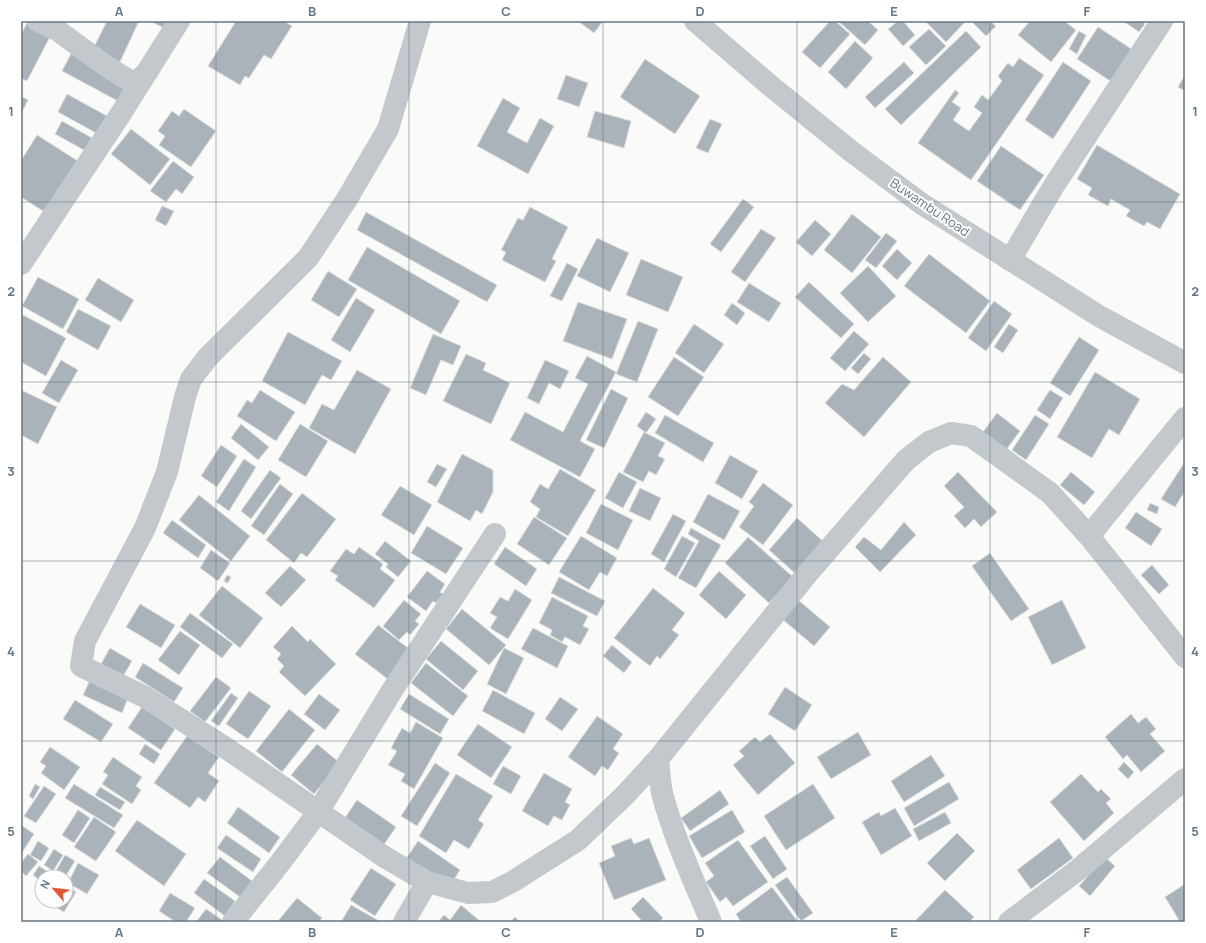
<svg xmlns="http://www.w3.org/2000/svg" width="1206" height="943" viewBox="0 0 1206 943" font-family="Manrope,sans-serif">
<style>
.building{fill:#aab3b9;stroke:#dcdcda}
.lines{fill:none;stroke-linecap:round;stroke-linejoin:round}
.minor{stroke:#c3c8cc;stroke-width:22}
.grid{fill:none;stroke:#657683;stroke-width:1;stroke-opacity:0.55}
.labels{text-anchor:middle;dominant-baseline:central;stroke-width:4;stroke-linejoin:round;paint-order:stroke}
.street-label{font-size:13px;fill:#657683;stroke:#fff}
.neatline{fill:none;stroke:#657683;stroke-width:1.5}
.grid-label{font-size:13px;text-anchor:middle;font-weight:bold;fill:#657683}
</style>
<rect width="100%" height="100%" fill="#fafaf8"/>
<path class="building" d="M28,21L53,31L27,81L21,78V35Z
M107,21H139L118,66L91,53Z
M150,21H168L164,28Z
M236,21H284L292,26L271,59L264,55L249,78L245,76L240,85L208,66Z
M578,21H603L594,33Z
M830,21H835L850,34L820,68L802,52Z
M838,21H868L878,30L865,45Z
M898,21H903L915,35L903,46L888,29Z
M925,21H966L946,42Z
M975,21H990L996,26L986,36L973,23Z
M1030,21H1064L1076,30L1051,62L1018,35Z
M1123,21H1142L1145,24L1139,32Z
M1098,27L1136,52L1115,84L1077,59Z
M929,29L946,46L926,65L909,47Z
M966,31L981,47L901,125L885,109Z
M1079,31L1086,35L1077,54L1069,49Z
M855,41L873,58L846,89L828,72Z
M72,52L130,83L120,102L62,71Z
M1019,58L1044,75L971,180L918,143L955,90L959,93L952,102L961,108L953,120L969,131L982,113L974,107L982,95L988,100L1002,81L998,76L1008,63L1013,67Z
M645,59L700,96L675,134L620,97Z
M904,62L914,73L875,108L865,97Z
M1063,62L1091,81L1053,139L1025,120Z
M566,75L588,83L579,107L557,99Z
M1185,75V91L1178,87Z
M67,94L107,116L98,134L58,112Z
M21,96L28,100L21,114Z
M503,98L520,108L507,132L527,143L540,118L554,126L528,174L477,146Z
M184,109L216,131L191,167L159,145L165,136L158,131L172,111L179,116Z
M595,111L631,121L624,148L587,137Z
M710,119L722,124L708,153L696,148Z
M62,121L92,138L84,150L55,134Z
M131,129L170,159L150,185L111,154Z
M37,135L84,165L51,216L21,197V159H22Z
M1097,145L1180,194L1160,229L1147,222L1144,226L1126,216L1130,210L1111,199L1108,206L1088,195L1092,188L1077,179Z
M1001,146L1044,175L1020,210L977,181Z
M173,161L194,177L182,194L176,189L166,202L150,191Z
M743,199L754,207L721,252L710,244Z
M162,206L174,211L166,226L155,220Z
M530,207L568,227L552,259L556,261L545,282L502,260L506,252L501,250L518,218L523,220Z
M366,212L497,285L487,302L357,230Z
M852,214L881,237L852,273L824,250Z
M815,220L831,234L812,256L796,242Z
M761,229L776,238L745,282L731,272Z
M886,233L897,241L876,268L865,260Z
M597,238L629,253L610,292L577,276Z
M367,247L460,301L441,334L348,280Z
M897,249L912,263L897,280L882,266Z
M929,254L990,301L966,333L904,286Z
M641,259L683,277L668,312L626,295Z
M567,263L578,269L562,301L550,296Z
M868,266L896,296L868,322L840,293Z
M328,271L357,289L339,317L311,300Z
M38,277L79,299L63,329L22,306Z
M98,278L134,300L121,322L85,300Z
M809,282L854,324L841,338L795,297Z
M749,283L781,303L769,322L737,302Z
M356,298L375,310L350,352L331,340Z
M994,301L1012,314L986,351L968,338Z
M578,302L627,319L612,359L563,341Z
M732,303L745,313L737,325L724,315Z
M78,309L111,326L98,350L66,332Z
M21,314L66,338L46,376L21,362Z
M638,321L658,329L637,382L616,374Z
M694,324L724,344L704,373L675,353Z
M1009,324L1018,330L1003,353L994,347Z
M854,331L869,344L845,371L830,358Z
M288,332L342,361L331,380L322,375L305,405L262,381Z
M433,334L461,346L453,365L441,360L426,395L410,388Z
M1079,337L1099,350L1070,396L1050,383Z
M864,353L871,359L858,374L851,368Z
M466,354L486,363L483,370L510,383L491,424L443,401Z
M587,356L616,372L580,441L595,449L580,477L510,440L525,412L563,432L588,384L575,378Z
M674,357L704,377L678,416L648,397Z
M883,357L911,382L864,437L825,403L842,384L854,390Z
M61,360L78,370L59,403L42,393Z
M545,360L569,371L560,389L549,383L539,404L527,398Z
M357,370L391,389L355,454L309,428L322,404L334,410Z
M1095,372L1140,399L1119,435L1109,429L1092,458L1057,437Z
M611,389L628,398L604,448L586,440Z
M21,390L57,407L38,444L21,435Z
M260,390L295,412L276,441L237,416L247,400L252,403Z
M1050,390L1063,398L1050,419L1037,410Z
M646,412L656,419L646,433L637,426Z
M997,413L1020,431L1006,450L983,432Z
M665,415L714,443L703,462L655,433Z
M1035,415L1049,424L1026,460L1012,450Z
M241,424L269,447L258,460L231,438Z
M300,424L328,441L306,477L278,460Z
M644,432L665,443L658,456L665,459L656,475L649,471L643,482L623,472Z
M221,445L237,456L217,487L201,476Z
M462,454L493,470V492L482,514L476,510L470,521L437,502Z
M730,455L758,471L742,499L715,483Z
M244,459L256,467L229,511L216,502Z
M1184,463L1185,464V491L1175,507L1161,499Z
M437,464L447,469L436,487L427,482Z
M560,469L596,490L568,536L536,517L540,509L530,502L540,484L548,489Z
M270,470L281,478L251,519L241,511Z
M619,472L637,482L623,508L605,498Z
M958,472L997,512L981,527L974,519L965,528L954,516L964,507L944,486Z
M1071,472L1095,492L1084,505L1060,485Z
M763,483L793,505L763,545L739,527L754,506L749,502Z
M280,484L293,494L264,535L251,526Z
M400,486L432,505L414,535L381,515Z
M640,488L661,498L650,521L629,511Z
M302,493L336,519L307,557L301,553L294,563L266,540Z
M708,494L740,511L724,540L693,522Z
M199,495L250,536L231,561L179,520Z
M1150,503L1159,507L1157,514L1147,510Z
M601,504L633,520L618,550L586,533Z
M1136,512L1162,529L1151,546L1125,528Z
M673,514L686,521L664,562L651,554Z
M534,517L567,538L549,565L517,544Z
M797,518L825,543L797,575L769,550Z
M172,520L206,545L198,558L163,533Z
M904,522L916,535L880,572L855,547L864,537L881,550Z
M427,526L463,548L446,574L411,553Z
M691,528L721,545L696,588L678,578L699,541L688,534Z
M581,536L617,558L607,576L600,572L589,590L559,572Z
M682,536L695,543L676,577L664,569Z
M748,537L793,577L769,603L725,563Z
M385,541L411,561L398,577L386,567L388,564L375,554Z
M359,547L383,564L380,569L395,580L374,608L335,580L338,576L330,571L346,549L354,554Z
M505,547L537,569L526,586L494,564Z
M211,550L230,563L218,581L200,568Z
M990,553L1029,609L1011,621L972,566Z
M1152,565L1169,585L1159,594L1141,575Z
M290,566L306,580L281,607L265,593Z
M427,571L445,584L440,592L443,594L436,603L433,601L426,611L407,597Z
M719,571L746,595L726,619L699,595Z
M227,575L231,577L228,583L224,581Z
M559,577L605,601L597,616L551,593Z
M222,586L263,618L240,648L199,615Z
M653,588L685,613L672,630L679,635L660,659L657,656L650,666L614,638Z
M515,589L532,600L508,639L490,628L497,617L490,613L500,597L508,601Z
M552,597L588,616L583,626L589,629L580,645L565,637L562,642L550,635L552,630L539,623Z
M797,599L830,627L814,646L781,618Z
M404,600L421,614L415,621L419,624L410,635L407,632L399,640L383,626Z
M1062,600L1086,648L1052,665L1028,617Z
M140,604L175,625L161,648L126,627Z
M462,609L506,645L489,665L446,629Z
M190,613L233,644L222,658L180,627Z
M378,625L412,651L389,680L355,654Z
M292,626L308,642L310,639L336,664L305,696L279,672L284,666L277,659L281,654L273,647Z
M533,628L568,646L557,668L521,649Z
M180,631L200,645L179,675L158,660Z
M441,641L478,671L463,690L426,659Z
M612,645L632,662L624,673L603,656Z
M110,648L132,661L119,683L97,671Z
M504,648L524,658L506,694L487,684Z
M143,663L183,688L174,702L135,677Z
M426,663L468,696L453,716L411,683Z
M216,677L231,688L205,722L190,711Z
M90,680L128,698L122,713L83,695Z
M785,687L812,705L795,731L768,714Z
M493,690L535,713L524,734L482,711Z
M249,691L271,706L248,739L226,724Z
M231,693L238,698L219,726L211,721Z
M319,694L340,710L325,730L304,714Z
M409,694L449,719L440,734L400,709Z
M560,697L578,709L562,731L545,719Z
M75,700L113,724L101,742L63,719Z
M142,707L175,729L161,750L128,728Z
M289,709L315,730L282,772L256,751Z
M1131,714L1138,723L1146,717L1156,729L1150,734L1165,751L1141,772L1127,755L1123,759L1105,737Z
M597,716L623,734L613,749L619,753L608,770L602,766L595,776L568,757Z
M416,722L443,738L414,789L401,781L405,774L388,765L397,751L391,748L402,728L410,733Z
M478,724L512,747L491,778L457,755Z
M858,732L871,755L831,779L817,757Z
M770,734L795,763L758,795L733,765L744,756L739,751L755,737L760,742Z
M187,736L219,757L208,773L219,781L205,802L198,797L190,808L154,783Z
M145,744L160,754L154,764L139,754Z
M317,744L340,763L314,794L291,775Z
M50,747L80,767L64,790L41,773L46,766L40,762Z
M931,755L945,776L904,802L891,781Z
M113,757L142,777L136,786L141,790L132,804L102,784L108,775L103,772Z
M1124,762L1134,772L1128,779L1118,769Z
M435,763L450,773L417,826L401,816Z
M503,766L521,776L511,794L493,784Z
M544,773L572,789L565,802L570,805L562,820L554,816L548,826L522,811Z
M456,774L493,796L478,820L484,824L469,849L454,840L446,853L419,836Z
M1081,774L1098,792L1101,789L1111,799L1106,803L1114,813L1084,841L1050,802Z
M949,782L959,799L914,826L904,808Z
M35,784L40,787L33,799L29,796Z
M74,784L123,815L114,828L65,798Z
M813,784L835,818L786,850L764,816Z
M44,786L56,794L36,823L24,816Z
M100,787L125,802L120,810L95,795Z
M720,790L729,804L690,831L681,818Z
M357,800L396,827L383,846L344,819Z
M238,807L280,837L269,853L227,823Z
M895,808L912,836L881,855L862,822L879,812L881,816Z
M78,810L90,818L74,843L62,835Z
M732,810L745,832L702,858L689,836Z
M945,812L951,823L919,841L913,829Z
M94,817L116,832L96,861L74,847Z
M137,820L186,854L164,886L115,851Z
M21,825L34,834L21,854Z
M957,833L975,851L945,881L927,863Z
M226,835L261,859L253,872L217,848Z
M765,836L787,869L773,879L750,846Z
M631,838L634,844L649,838L666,880L614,900L599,863L615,856L611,846Z
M1059,838L1073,858L1031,889L1017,870Z
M738,840L768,882L733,906L726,897L720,902L706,882L714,876L705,863Z
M38,841L49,848L41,861L30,855Z
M418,841L460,870L451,884L406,859Z
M54,849L63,855L53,871L44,865Z
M28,854L38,862L26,876L21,871V863Z
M65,855L75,861L65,877H59L54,874Z
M220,857L252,881L240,897L207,873Z
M1105,857L1115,866L1090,896L1079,886Z
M78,863L99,875L87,894L68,883Z
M39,866L53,875L51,877H42V882L33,875Z
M371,868L396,884L375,916L350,900Z
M787,877L813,913L801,921L775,885Z
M204,879L235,901L225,916L194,893Z
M1185,884V922H1180L1165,897Z
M66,886L76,892L64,912L45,901H66Z
M772,887L798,922H741L736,914Z
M945,890L974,917L969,922H914Z
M170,893L195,908L186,922H176L159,911Z
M643,897L663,918L659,922H643L631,909Z
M297,898L322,918L319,922H277Z
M351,905L381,922H341Z
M461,905L481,922H438L444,915L450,920Z
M206,909L225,922H196Z
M515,917L520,922H510Z"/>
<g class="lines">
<path class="minor" d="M38,21L57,30L106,66L135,84L148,71
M420,21L388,129L347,199L308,258L208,357L191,379L185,397L167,472L145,528L85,641L81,666L145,697L223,746L383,856L427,882L468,893L492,892L512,882L578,840L625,795L658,759L808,573L906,460L929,442L951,433L971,436L1050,493L1089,536L1185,657
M695,21L772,87L852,152L922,204L1099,316L1185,363
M1010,260L1055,184L1162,21
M21,264L120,115L179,21
M1089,536L1185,418
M658,759C659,770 660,782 662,793C674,838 693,879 711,922
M233,922L280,863L318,812L393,689L495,534
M404,922L427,882
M1009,922L1079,869L1185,779"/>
</g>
<path class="grid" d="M216,21V922M409,21V922M603,21V922M797,21V922M990,21V922M21,202H1185M21,382H1185M21,561H1185M21,741H1185"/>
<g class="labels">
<g class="street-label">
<text transform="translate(930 207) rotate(34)">Buwambu Road</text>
</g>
</g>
<rect width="1206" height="943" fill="none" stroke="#ffffff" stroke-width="44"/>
<g transform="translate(54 889) rotate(298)"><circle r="19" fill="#ffffff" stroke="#c1c8cd"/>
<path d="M0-3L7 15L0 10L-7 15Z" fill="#e4572e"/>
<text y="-6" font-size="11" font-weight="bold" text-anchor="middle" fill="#657683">N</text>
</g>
<rect x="22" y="22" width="1162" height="899" class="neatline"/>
<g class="grid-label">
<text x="119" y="16">A</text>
<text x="312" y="16">B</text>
<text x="506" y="16">C</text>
<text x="700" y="16">D</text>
<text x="894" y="16">E</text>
<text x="1087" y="16">F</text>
<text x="11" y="116">1</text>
<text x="1195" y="116">1</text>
<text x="11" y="296">2</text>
<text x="1195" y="296">2</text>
<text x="11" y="476">3</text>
<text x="1195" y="476">3</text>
<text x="11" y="656">4</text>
<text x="1195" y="656">4</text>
<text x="11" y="836">5</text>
<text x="1195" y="836">5</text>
<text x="119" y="937">A</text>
<text x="312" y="937">B</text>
<text x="506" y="937">C</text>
<text x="700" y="937">D</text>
<text x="894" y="937">E</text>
<text x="1087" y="937">F</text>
</g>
</svg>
